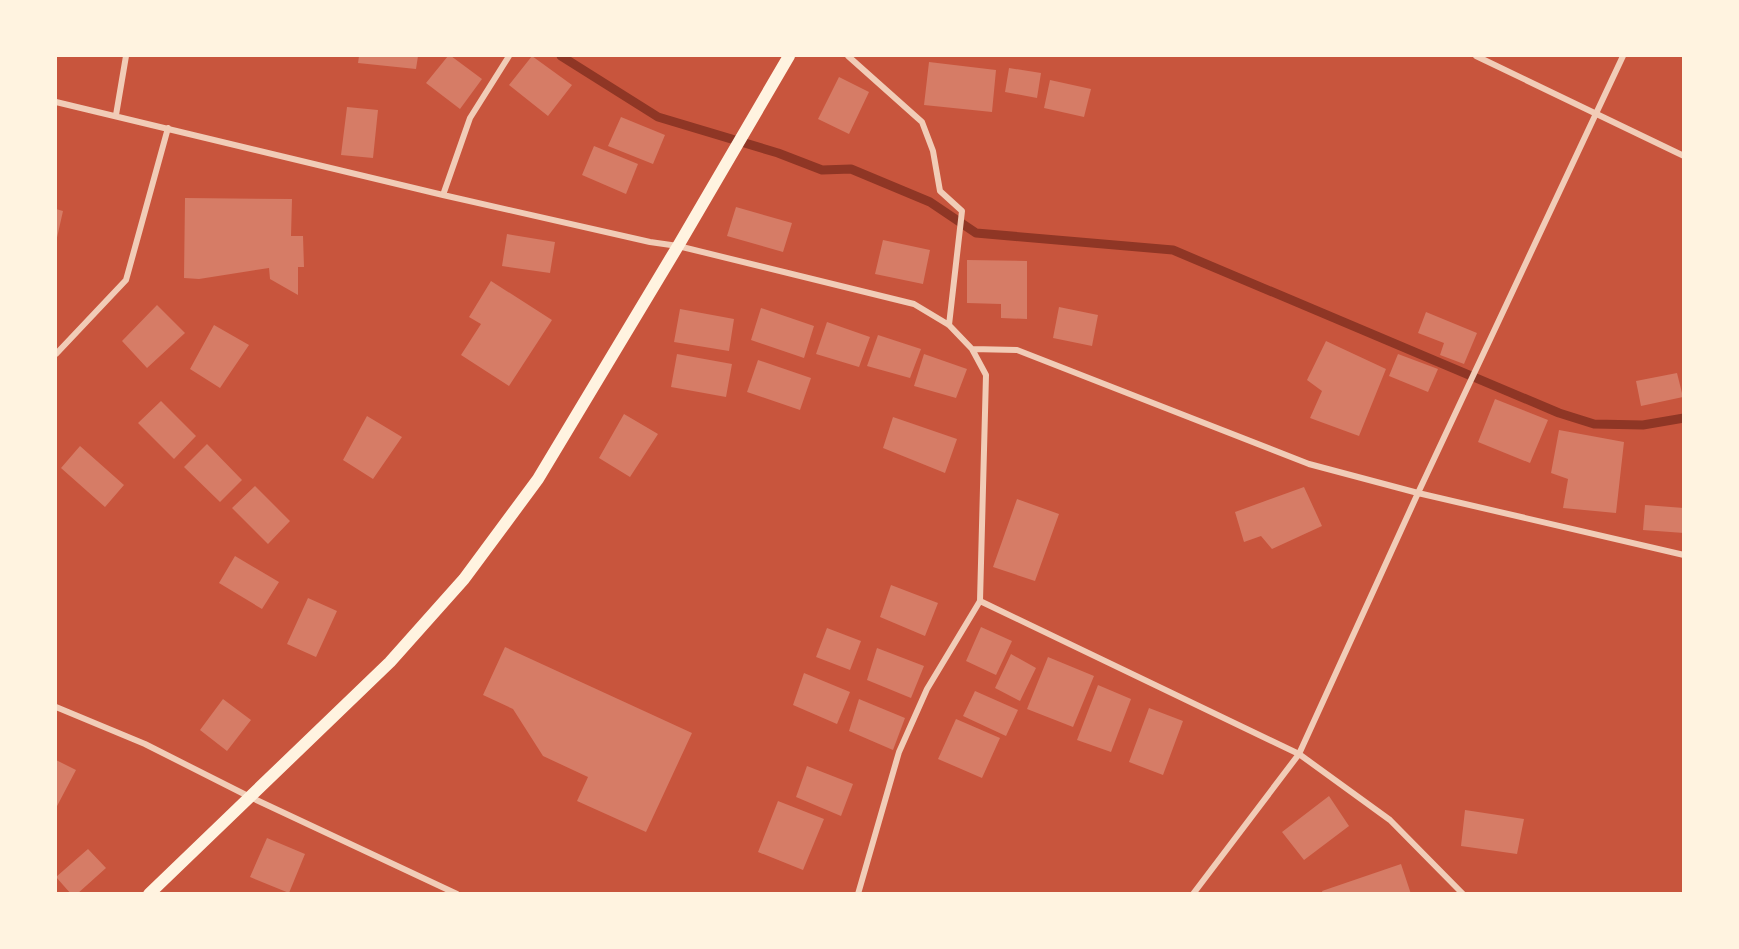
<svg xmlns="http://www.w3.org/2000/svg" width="1739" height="949" viewBox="0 0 1739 949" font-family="Barlow,sans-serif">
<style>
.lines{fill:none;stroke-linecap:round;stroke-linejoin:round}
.stream{stroke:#8f3625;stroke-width:9}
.building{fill:#d67c66}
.minor{stroke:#f1ccb7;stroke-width:6}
.secondary{stroke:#fff3e0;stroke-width:12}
</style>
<rect width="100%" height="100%" fill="#c8553d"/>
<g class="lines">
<path class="stream" d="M561,56L658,117L778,153L822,170L851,169L930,202L976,233L1173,250L1559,413L1594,424L1643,425L1684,418"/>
</g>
<path class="building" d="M359,56H418L416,69L358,63Z
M448,56H451L482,79L460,109L426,83Z
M532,56L572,85L548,116L509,85Z
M929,62L996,70L992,112L924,105Z
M1009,68L1041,73L1037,98L1005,92Z
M839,77L869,92L849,134L818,119Z
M1050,80L1091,89L1084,117L1044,108Z
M347,107L378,110L373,158L341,155Z
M621,117L665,135L653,164L608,146Z
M594,146L638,164L626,194L582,175Z
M185,198L292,199L291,236H303L304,267H298V295L270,279L269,268L199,279L184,278Z
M736,207L792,223L783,252L727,236Z
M56,209L63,211L56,242Z
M507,234L555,242L550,273L502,266Z
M883,240L930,250L923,284L875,274Z
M967,260L1027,261V319L1001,318V304L967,303Z
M491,281L552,320L509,386L461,355L481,324L469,317Z
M157,305L185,333L147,368L122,341Z
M1059,307L1098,315L1092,346L1053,338Z
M761,308L814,326L804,358L751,340Z
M680,309L734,319L729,351L674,342Z
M1426,312L1477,333L1464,364L1440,355L1444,343L1418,333Z
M827,322L870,337L859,367L816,354Z
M214,325L249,345L220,388L190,369Z
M878,335L921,349L910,378L867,366Z
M1326,341L1386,369L1359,436L1310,418L1322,391L1307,380Z
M677,354L732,364L726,397L671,387Z
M924,354L967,369L956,398L914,386Z
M1398,354L1438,369L1428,392L1389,376Z
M758,360L811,378L800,410L747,392Z
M1677,373L1683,397L1641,406L1636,381Z
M1495,399L1548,420L1530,463L1478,442Z
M161,401L196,436L174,459L138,423Z
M624,414L658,434L630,477L599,458Z
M367,416L402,437L373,479L343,460Z
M893,417L957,439L945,473L883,448Z
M1559,430L1624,442L1616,513L1563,508L1568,479L1551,473Z
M207,444L242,480L220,502L184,467Z
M80,446L124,485L105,507L61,468Z
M255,486L290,521L268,544L232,508Z
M1304,487L1322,526L1272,549L1261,536L1244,542L1235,512Z
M1017,499L1059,514L1035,581L993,567Z
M1645,505L1684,508V533L1643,530Z
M235,556L279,582L262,609L219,583Z
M891,585L938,603L925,636L880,617Z
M308,598L337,611L316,657L287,644Z
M981,627L1012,641L996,675L966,661Z
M827,628L861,641L850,670L816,657Z
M505,647L692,733L646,832L577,801L588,777L543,756L513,709L483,695Z
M877,648L924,666L911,698L867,680Z
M1011,654L1036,668L1020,701L995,688Z
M1048,657L1094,676L1073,727L1027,709Z
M804,673L850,692L837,724L793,705Z
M1098,685L1131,699L1111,752L1077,740Z
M975,691L1018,710L1006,736L963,716Z
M223,699L251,720L227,751L200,730Z
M859,699L905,718L893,750L849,731Z
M1149,708L1183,721L1163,775L1129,762Z
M956,719L1000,738L982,778L938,759Z
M56,760L76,770L56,808Z
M807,766L853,784L841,816L796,797Z
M1329,796L1349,826L1304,860L1282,832Z
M778,801L824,819L803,870L758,852Z
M1465,810L1524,819L1517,854L1461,846Z
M267,838L305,854L289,893L250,877Z
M88,849L106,868L77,894H71L56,877Z
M1401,864L1411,894H1323L1322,891Z"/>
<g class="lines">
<path class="minor" d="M848,56L922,122L933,151L940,191L962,211L949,325
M1476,56L1684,156
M56,102L443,195L650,242L678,246L914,304L949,325L972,349L1017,350L1309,464L1418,493L1684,555
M116,115L126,56
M443,195L470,118L509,56
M56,354L126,280L168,128
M980,601L1299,754L1390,820L1463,894
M56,707L145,744L250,797L457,894
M858,894L899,752L927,689L980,601L986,375L972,349
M1193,894L1299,754L1418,493L1623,56"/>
<path class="secondary" d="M149,894L390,662L464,579L538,479L678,246L789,56"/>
</g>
<rect width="1739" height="949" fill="none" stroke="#fff3e0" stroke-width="114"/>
</svg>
